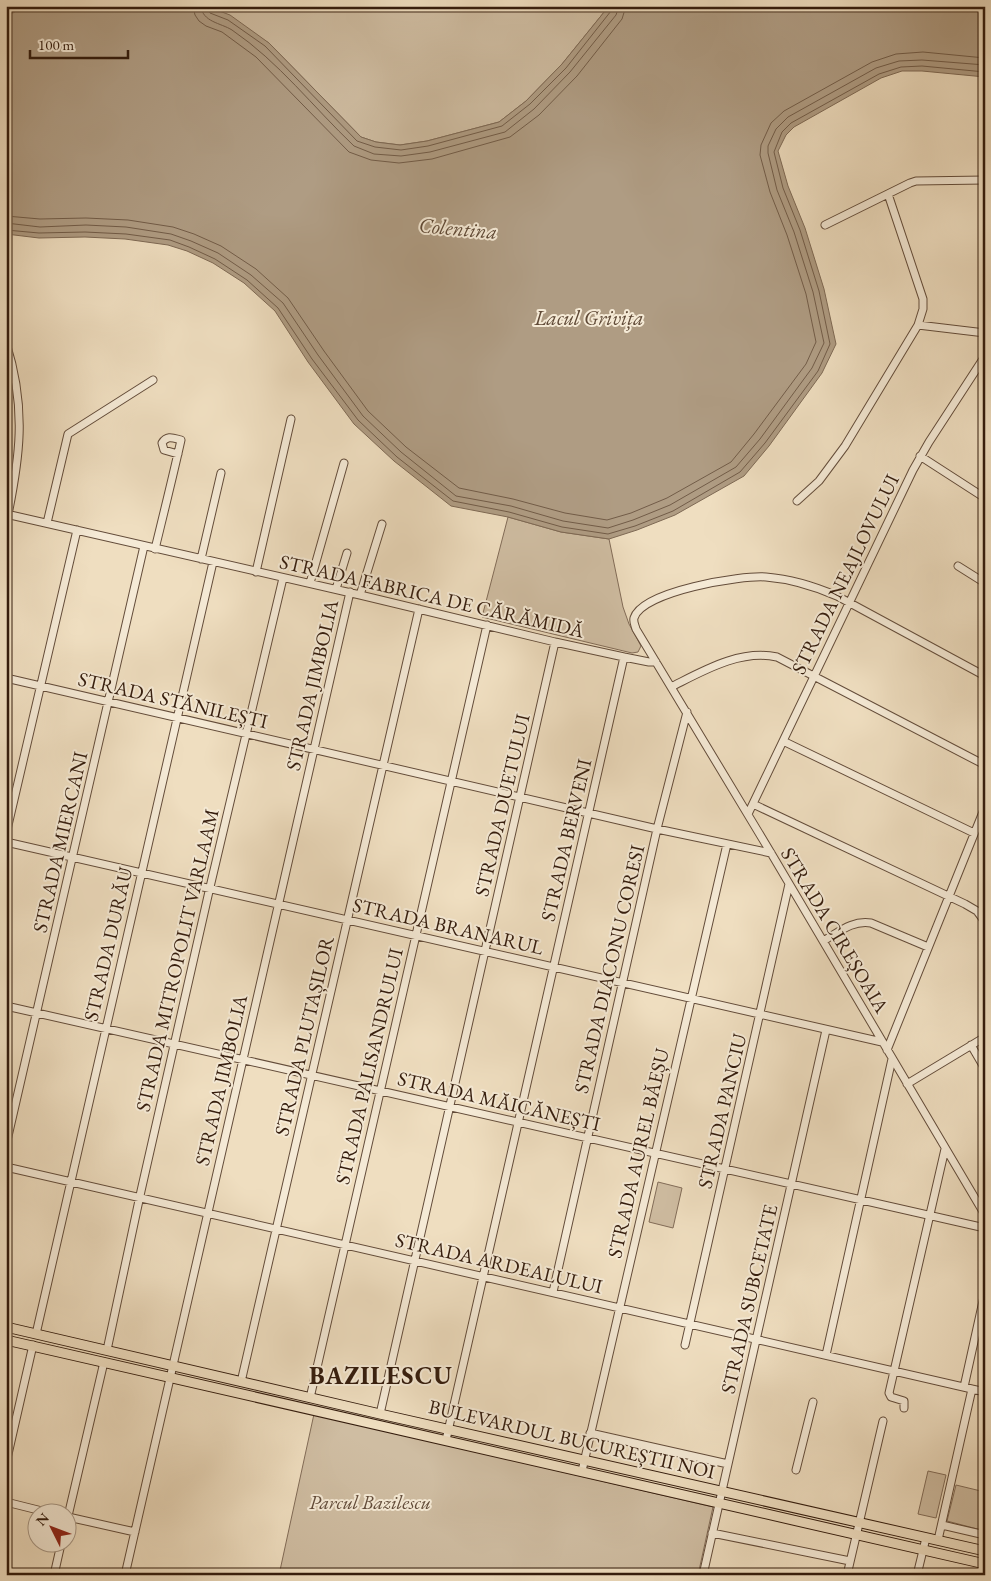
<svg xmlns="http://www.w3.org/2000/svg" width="991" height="1581" viewBox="0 0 991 1581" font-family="'EB Garamond',serif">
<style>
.green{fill:#cfbda2;stroke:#826c58}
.water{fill:#af9c83;stroke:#7e6954}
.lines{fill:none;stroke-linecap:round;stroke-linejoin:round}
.shore{stroke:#725c48;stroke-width:1}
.minor-casing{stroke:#634c3a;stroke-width:9}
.major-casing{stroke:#341c0d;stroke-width:11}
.minor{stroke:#f5ead6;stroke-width:7}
.major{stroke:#efdec0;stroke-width:9}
.labels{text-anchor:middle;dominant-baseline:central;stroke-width:4;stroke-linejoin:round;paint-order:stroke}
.street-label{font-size:20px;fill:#341c0d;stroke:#f5ead6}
.park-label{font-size:20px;font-style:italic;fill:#624c3a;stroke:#f5ead6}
.water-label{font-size:21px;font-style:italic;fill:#5f4936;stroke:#f5ead6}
.district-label{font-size:25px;font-weight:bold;letter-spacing:1px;fill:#341c0d;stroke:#f5ead6}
</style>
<rect width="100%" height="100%" fill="#efdec0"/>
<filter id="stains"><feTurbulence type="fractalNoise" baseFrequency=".004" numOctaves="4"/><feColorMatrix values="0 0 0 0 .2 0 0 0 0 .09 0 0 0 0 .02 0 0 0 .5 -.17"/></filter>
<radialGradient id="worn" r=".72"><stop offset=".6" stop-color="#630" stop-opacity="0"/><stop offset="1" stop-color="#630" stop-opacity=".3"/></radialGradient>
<path class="green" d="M6,6H25L6,17Z
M206,6H609L562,64L526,101L499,122L427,141L400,145L376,142L361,137L269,43Z
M508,517L561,532L609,539L623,607L629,624L641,646L638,652L632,653L482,617Z
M658,1182L682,1188L673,1228L649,1222Z
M314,1414L713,1507L698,1575H279Z
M928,1471L946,1475L936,1518L918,1514Z
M956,1485L985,1492V1531L947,1521Z"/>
<path class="water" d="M25,6H206L230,15L269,43L361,137L376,142L400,145L427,141L499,122L526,101L562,64L609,6H985V77L922,71H902L881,78L794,127L786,135L778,151L788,186L805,228L824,289L836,344L822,373L769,446L744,476L675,515L637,530L609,539L561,532L508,517L451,506L394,461L354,424L308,362L275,311L244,283L213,263L187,251L168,245L125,239L85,237L39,238L6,234V17Z"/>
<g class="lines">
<path class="shore" d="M193,6L195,15L199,21L206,26L222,32L256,57L349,152L371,160L399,163L432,159L510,137L539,115L577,76L622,19L626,6
M201,6C202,22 221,23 232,30C279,62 313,107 354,146L374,154L401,156L430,152L505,132L534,109L570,72L616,15L619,6
M207,6L210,13L228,20L265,46L357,141L375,147L401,150L428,146L502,126L530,104L566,68L611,11L612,6
M6,216L40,219L86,218L128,220L173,227L194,234L221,246L256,269L288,298L324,351L368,411L406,447L459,488L513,499L565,513L607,520L631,513L667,498L731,462L754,434L806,364L816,342L806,294L787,235L770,192L760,155L761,145L771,123L784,111L872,62L896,54L923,52L985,58
M6,223L40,227L86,225L126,227L171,234L191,241L218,253L251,275L283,303L318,355L363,416L401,452L456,496L511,506L563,521L608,528L633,520L670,505L736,467L760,439L812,368L824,343L813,292L794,232L777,190L768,153V146L776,129L788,117L876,68L899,61L922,60L985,65
M6,230L39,233L85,232L126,234L170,240L189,247L215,259L247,280L278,308L312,359L358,420L397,457L453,501L509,512L562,527L608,534L635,526L673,511L740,472L765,443L818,371L830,344L819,291L800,230L783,188L774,152L782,132L791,123L879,74L901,67L922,66L985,72"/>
<g class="minor-casing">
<path id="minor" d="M888,194L923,299V309L918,325
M825,225L910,183L916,181L985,180
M6,343C27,408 20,459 6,524
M920,456L985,498
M797,501L819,481L845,446L918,325L985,333
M6,514L360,595L555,642L624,657L649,662H656
M47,523L68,434L153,380
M155,549C164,512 173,476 181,440C173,438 167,435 162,443L164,450L178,454
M201,559L221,473
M958,566L985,583
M256,572L291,419
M310,583L344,463
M336,589L347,553
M360,595L382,524
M985,676L837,596C814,586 791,579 766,577C742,575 642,591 634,618C633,622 635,625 636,629L771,853L985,1215
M6,678L657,829L771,853
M671,687C703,671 740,649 777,657L985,765
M783,741L974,833
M753,804L965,904L977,911L985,922
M748,814L913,470L929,442L985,356
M6,834L77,530
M6,842L882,1042
M823,941C839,932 852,920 871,923L928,947
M6,1006L985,1228
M971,1045L985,1069
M887,1050L985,807
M907,1084L985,1037
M6,1145L144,546
M6,1167L985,1392
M553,1292L657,829L687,712
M36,1334L213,562
M685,1345L789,884
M107,1350L141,1191L210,887L283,578
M826,1355L892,1059
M241,1382L419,609
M964,1387L985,1292
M310,1398L487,625
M904,1408V1401L891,1397L889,1393L945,1149
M380,1414L555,642
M590,1433L728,1464
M446,1440L624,657
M6,1463L33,1345
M796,1470L813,1402
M582,1471L727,844
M6,1502L54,1514
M68,1516L104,1362
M68,1517L135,1532
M942,1525L985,1535
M712,1533L850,1561
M938,1540L972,1389
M54,1575L61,1544
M125,1575L350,592
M703,1575L826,1030
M847,1575L883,1421
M917,1575L926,1538"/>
</g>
<g class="major-casing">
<path id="major" d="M6,1327L380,1414L985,1551
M6,1340L985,1564"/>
</g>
<use href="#minor" class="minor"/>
<use href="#major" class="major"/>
</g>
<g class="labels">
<g class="street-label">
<text transform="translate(845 574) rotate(-64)">STRADA NEAJLOVULUI</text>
<text transform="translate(432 596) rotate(13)">STRADA FABRICA DE CĂRĂMIDĂ</text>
<text transform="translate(312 685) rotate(-77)">STRADA JIMBOLIA</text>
<text transform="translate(173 700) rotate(13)">STRADA STĂNILEȘTI</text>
<text transform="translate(502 805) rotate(-77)">STRADA DUETULUI</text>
<text transform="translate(566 840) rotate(-77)">STRADA BERVENI</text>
<text transform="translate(60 842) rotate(-77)">STRADA MIERCANI</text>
<text transform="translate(448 926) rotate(13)">STRADA BRANARUL</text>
<text transform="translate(835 930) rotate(59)">STRADA CIREȘOAIA</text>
<text transform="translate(108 944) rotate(-77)">STRADA DURĂU</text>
<text transform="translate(177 960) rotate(-77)">STRADA MITROPOLIT VARLAAM</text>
<text transform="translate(609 969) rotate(-77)">STRADA DIACONU CORESI</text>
<text transform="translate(304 1036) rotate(-77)">STRADA PLUTAȘILOR</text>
<text transform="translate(369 1066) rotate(-77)">STRADA PALISANDRULUI</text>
<text transform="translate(221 1080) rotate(-77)">STRADA JIMBOLIA</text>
<text transform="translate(499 1101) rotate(13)">STRADA MĂICĂNEȘTI</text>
<text transform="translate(722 1111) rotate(-77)">STRADA PANCIU</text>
<text transform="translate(638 1153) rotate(-77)">STRADA AUREL BĂEȘU</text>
<text transform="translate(499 1263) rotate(13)">STRADA ARDEALULUI</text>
<text transform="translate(749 1299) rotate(-77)">STRADA SUBCETATE</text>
<text transform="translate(572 1439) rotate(13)">BULEVARDUL BUCUREȘTII NOI</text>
</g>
<g class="park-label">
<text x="370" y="1502">Parcul Bazilescu</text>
</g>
<g class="water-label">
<text transform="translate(458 228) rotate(5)">Colentina</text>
<text x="589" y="317">Lacul Grivița</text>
</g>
<g class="district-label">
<text x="381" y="1375">BAZILESCU</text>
</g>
</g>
<rect width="991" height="1581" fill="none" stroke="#efdec0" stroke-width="25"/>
<rect x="8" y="8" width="976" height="1566" fill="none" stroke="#341c0d" stroke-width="2.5"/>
<rect x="12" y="12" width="966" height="1556" fill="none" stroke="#341c0d"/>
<g transform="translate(52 1528) rotate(312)"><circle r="24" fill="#f5ead6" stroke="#a89886"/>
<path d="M0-4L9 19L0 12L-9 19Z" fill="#8f2418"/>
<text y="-8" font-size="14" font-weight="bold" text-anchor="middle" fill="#341c0d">N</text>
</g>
<path d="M30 50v8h98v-8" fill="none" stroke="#341c0d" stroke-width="2.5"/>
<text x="38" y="50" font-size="15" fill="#341c0d" stroke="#f5ead6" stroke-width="4" paint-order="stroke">100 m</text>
<rect width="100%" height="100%" filter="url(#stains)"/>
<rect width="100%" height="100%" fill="url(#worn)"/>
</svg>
